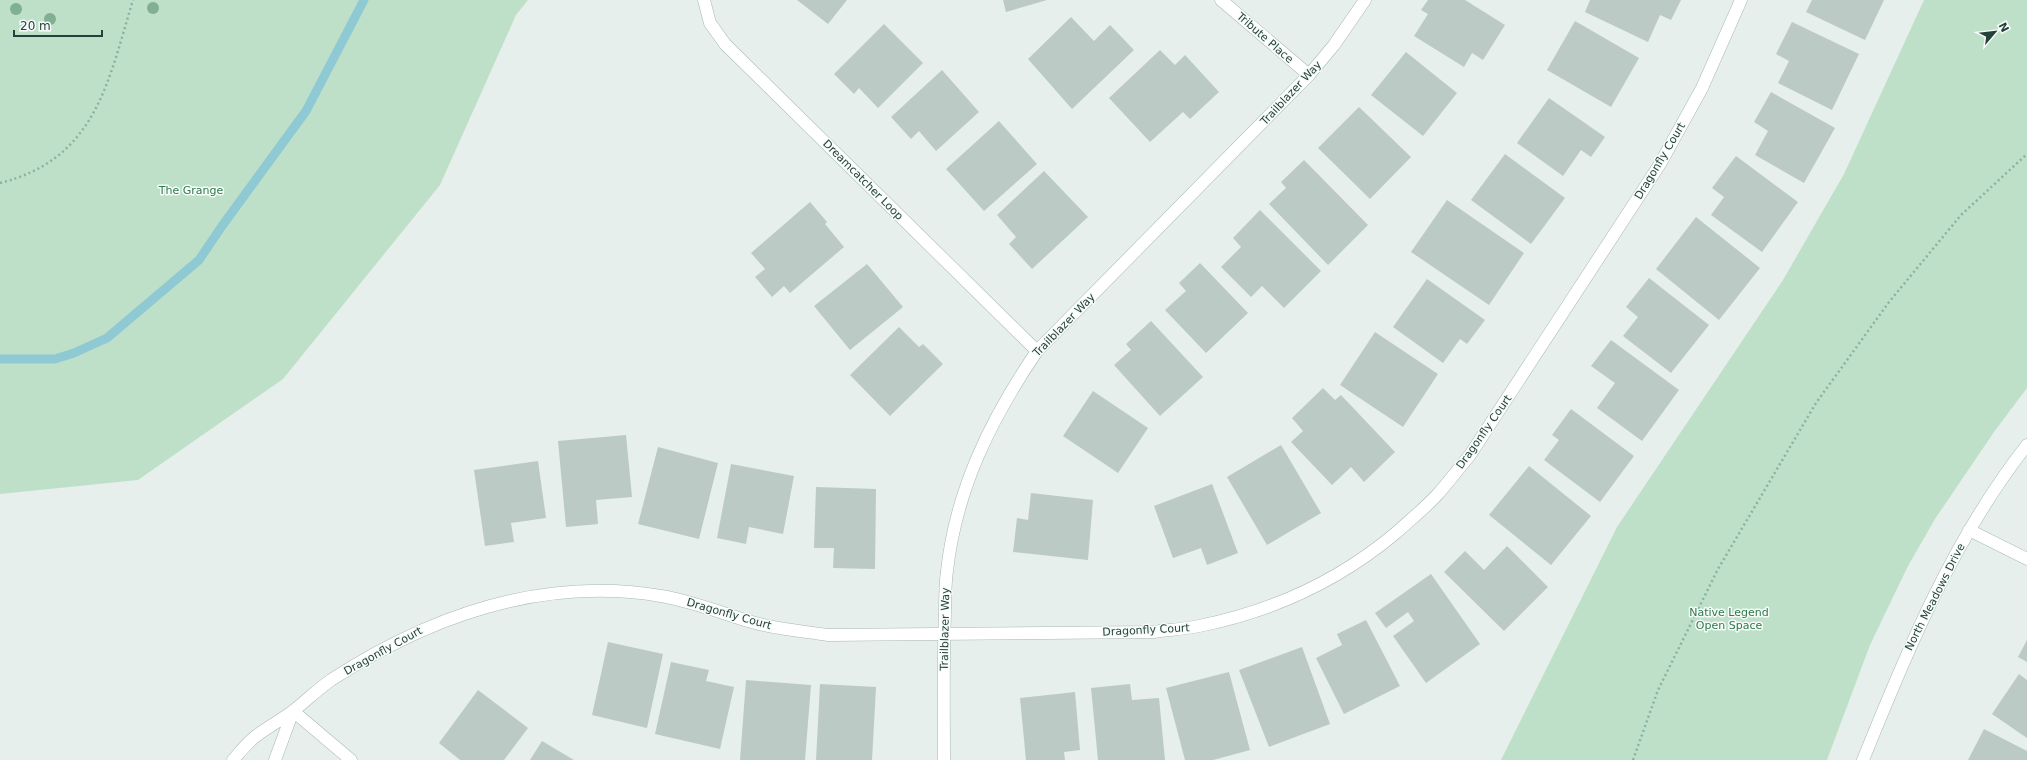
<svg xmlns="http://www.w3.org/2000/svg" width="2027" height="760" viewBox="0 0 2027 760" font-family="'DejaVu Sans',sans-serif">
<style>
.green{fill:#bfe0c8}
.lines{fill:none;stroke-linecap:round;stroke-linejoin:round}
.stream{stroke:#8ec9d4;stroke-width:9}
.building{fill:#bbcac4}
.minor-casing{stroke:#a8b8b2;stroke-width:13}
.path{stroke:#86b3a5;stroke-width:2.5;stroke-dasharray:2 3;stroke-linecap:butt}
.minor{stroke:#fff;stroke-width:12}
.tree{fill:#80af93}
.labels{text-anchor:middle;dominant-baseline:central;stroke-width:3;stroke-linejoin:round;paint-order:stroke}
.street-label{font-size:11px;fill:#24423a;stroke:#f7fbf9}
.park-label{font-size:11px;fill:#2d7a4b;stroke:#f7fbf9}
</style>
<rect width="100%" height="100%" fill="#e6efeb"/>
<path class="green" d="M0,0H528L516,15L440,185L283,379L138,480L0,494Z
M1924,0H2027V388L1994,432L1935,519L1908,566L1870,645L1827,760H1501L1617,527L1783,280L1844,174Z"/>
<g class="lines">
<path class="stream" d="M0,359H55L74,353L107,338L199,260L222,226L306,111L364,0"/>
</g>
<path class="building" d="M797,0H847L828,24Z
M1003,0H1047L1006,12Z
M1428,0H1465L1505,25L1483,60L1472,53L1464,67L1414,36L1428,14L1421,10Z
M1590,0H1681L1671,20L1660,15L1648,42L1585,12Z
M1812,0H1884L1865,40L1806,12Z
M1071,17L1094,41L1110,25L1134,50L1072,109L1028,59Z
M1575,21L1639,58L1611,107L1547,70Z
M1792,22L1859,54L1832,110L1778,83L1789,61L1776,54Z
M884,24L923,63L878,108L859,88L854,94L834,74Z
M1160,50L1175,65L1185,55L1219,92L1190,119L1183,112L1150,142L1109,98Z
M1406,52L1457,93L1423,136L1371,95Z
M942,70L979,112L936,151L919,131L911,139L891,117Z
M1771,92L1835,128L1804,183L1755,155L1768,131L1754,122Z
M1549,98L1605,137L1591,157L1581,150L1563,176L1517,143Z
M1359,107L1411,157L1370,199L1318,148Z
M999,121L1037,164L984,211L946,169Z
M1505,154L1565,198L1531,244L1471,200Z
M1736,156L1798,202L1762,252L1711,215L1724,197L1712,188Z
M1304,160L1368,225L1328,265L1269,204L1286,188L1281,182Z
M1044,171L1088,217L1032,269L1009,244L1016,237L997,215Z
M1447,200L1524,253L1489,305L1411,252Z
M810,202L827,222L825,224L844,247L790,293L784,286L772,297L755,277L765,269L751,253Z
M1260,210L1321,271L1284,308L1262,286L1251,297L1221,267L1241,247L1233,238Z
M1696,217L1760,268L1719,320L1656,269Z
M1200,263L1248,313L1206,353L1165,310L1186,291L1179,283Z
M867,264L903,307L850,350L814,306Z
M1649,278L1709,325L1671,373L1623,336L1638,317L1626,307Z
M1427,279L1485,320L1467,344L1460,339L1443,363L1393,327Z
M1151,321L1203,377L1160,416L1114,365L1131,350L1126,344Z
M899,327L919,347L923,344L943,364L890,416L850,375Z
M1375,332L1438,374L1403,427L1340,385Z
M1611,340L1679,390L1642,441L1597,408L1615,383L1591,366Z
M1323,388L1335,400L1341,395L1395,452L1364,482L1351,467L1332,485L1291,442L1303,431L1292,418Z
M1093,391L1148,428L1118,473L1063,436Z
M1571,409L1634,456L1600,502L1544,460L1559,440L1552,435Z
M626,435L632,497L596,500L598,524L566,527L558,441Z
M1281,445L1321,513L1267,545L1227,477Z
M658,447L718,463L699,539L638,524Z
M538,461L546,518L511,523L514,542L485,546L474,470Z
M731,464L794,476L783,534L749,527L746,544L717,538Z
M1529,466L1591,516L1551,565L1489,515Z
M1212,484L1238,553L1207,565L1201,548L1173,558L1154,506Z
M816,487L876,489L875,569L833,568L834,548H814Z
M1031,493L1093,500L1088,560L1013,552L1017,518L1028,520Z
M1507,546L1548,587L1504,631L1444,572L1465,551L1484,570Z
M1431,574L1480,644L1426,683L1393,636L1414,621L1408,612L1386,628L1375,613Z
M1366,620L1400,686L1344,714L1316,658L1342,645L1337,634Z
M2027,640V662L2018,657Z
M608,642L663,654L647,728L592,715Z
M1302,647L1330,724L1269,747L1239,670Z
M671,662L709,670L706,681L734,687L720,749L655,734Z
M1229,672L1250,750L1213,760H1185L1166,688Z
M2019,674L2027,680V738L1992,714Z
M746,680L811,685L805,760H740Z
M820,684L876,687L872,760H816Z
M1130,684L1132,700L1159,698L1165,760H1098L1091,688Z
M478,690L528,728L504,760H460L439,743Z
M1075,692L1080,750L1064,752L1065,760H1026L1020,698Z
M1984,729L2027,751V760H1968Z
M542,741L574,760H530Z"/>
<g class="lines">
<g class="minor-casing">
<path id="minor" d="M704,0L710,23L725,44L1037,351
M1221,0L1309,75
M1969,530L2027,559
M293,711L351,760
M233,760C240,752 247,743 256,736C268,727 281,720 293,711C306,701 318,689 331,680C430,616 542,576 661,596C691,601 719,612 748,621C774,629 802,631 828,635L1154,632C1168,630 1184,629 1199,626C1274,611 1339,581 1397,532C1410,520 1425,508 1437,495C1449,482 1459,468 1470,455L1660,164L1702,88L1741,0
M275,760L293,711
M944,760C944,711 943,663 945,614C945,600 945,585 947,571C956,489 991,419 1037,351L1309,75L1334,45L1365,0
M1863,760C1907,651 1953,539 2027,445"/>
</g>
<path class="path" d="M0,183C96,159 108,82 133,0
M1633,760L1658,690L1718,569L1816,403L1889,302L1961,215L2027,154"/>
<use href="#minor" class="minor"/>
</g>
<g class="tree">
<circle cx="153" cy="8" r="6"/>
<circle cx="16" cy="9" r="6"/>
<circle cx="50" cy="19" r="6"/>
</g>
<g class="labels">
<g class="street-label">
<text transform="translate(1265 38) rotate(41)">Tribute Place</text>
<text transform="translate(1291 93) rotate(-47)">Trailblazer Way</text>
<text transform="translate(1660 161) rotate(-59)">Dragonfly Court</text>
<text transform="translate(863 180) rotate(45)">Dreamcatcher Loop</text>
<text transform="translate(1064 325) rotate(-46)">Trailblazer Way</text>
<text transform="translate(1484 432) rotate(-55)">Dragonfly Court</text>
<text transform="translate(1935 597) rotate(-63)">North Meadows Drive</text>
<text transform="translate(729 614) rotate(16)">Dragonfly Court</text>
<text transform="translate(945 629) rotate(-89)">Trailblazer Way</text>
<text transform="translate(1146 630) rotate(-3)">Dragonfly Court</text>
<text transform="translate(383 651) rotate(-29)">Dragonfly Court</text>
</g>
<g class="park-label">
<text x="191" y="190">The Grange</text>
<text x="1729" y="612">Native Legend<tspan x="1729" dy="13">Open Space</tspan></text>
</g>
</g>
<g transform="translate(1995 32) rotate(62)" stroke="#f7fbf9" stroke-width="3" paint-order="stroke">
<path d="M0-3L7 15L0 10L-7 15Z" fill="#24423a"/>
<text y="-6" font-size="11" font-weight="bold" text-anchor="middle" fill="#24423a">N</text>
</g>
<path d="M14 30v6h88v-6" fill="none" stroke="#24423a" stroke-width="2"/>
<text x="20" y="30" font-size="12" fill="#24423a" stroke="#f7fbf9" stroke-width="3" paint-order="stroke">20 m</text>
</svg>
